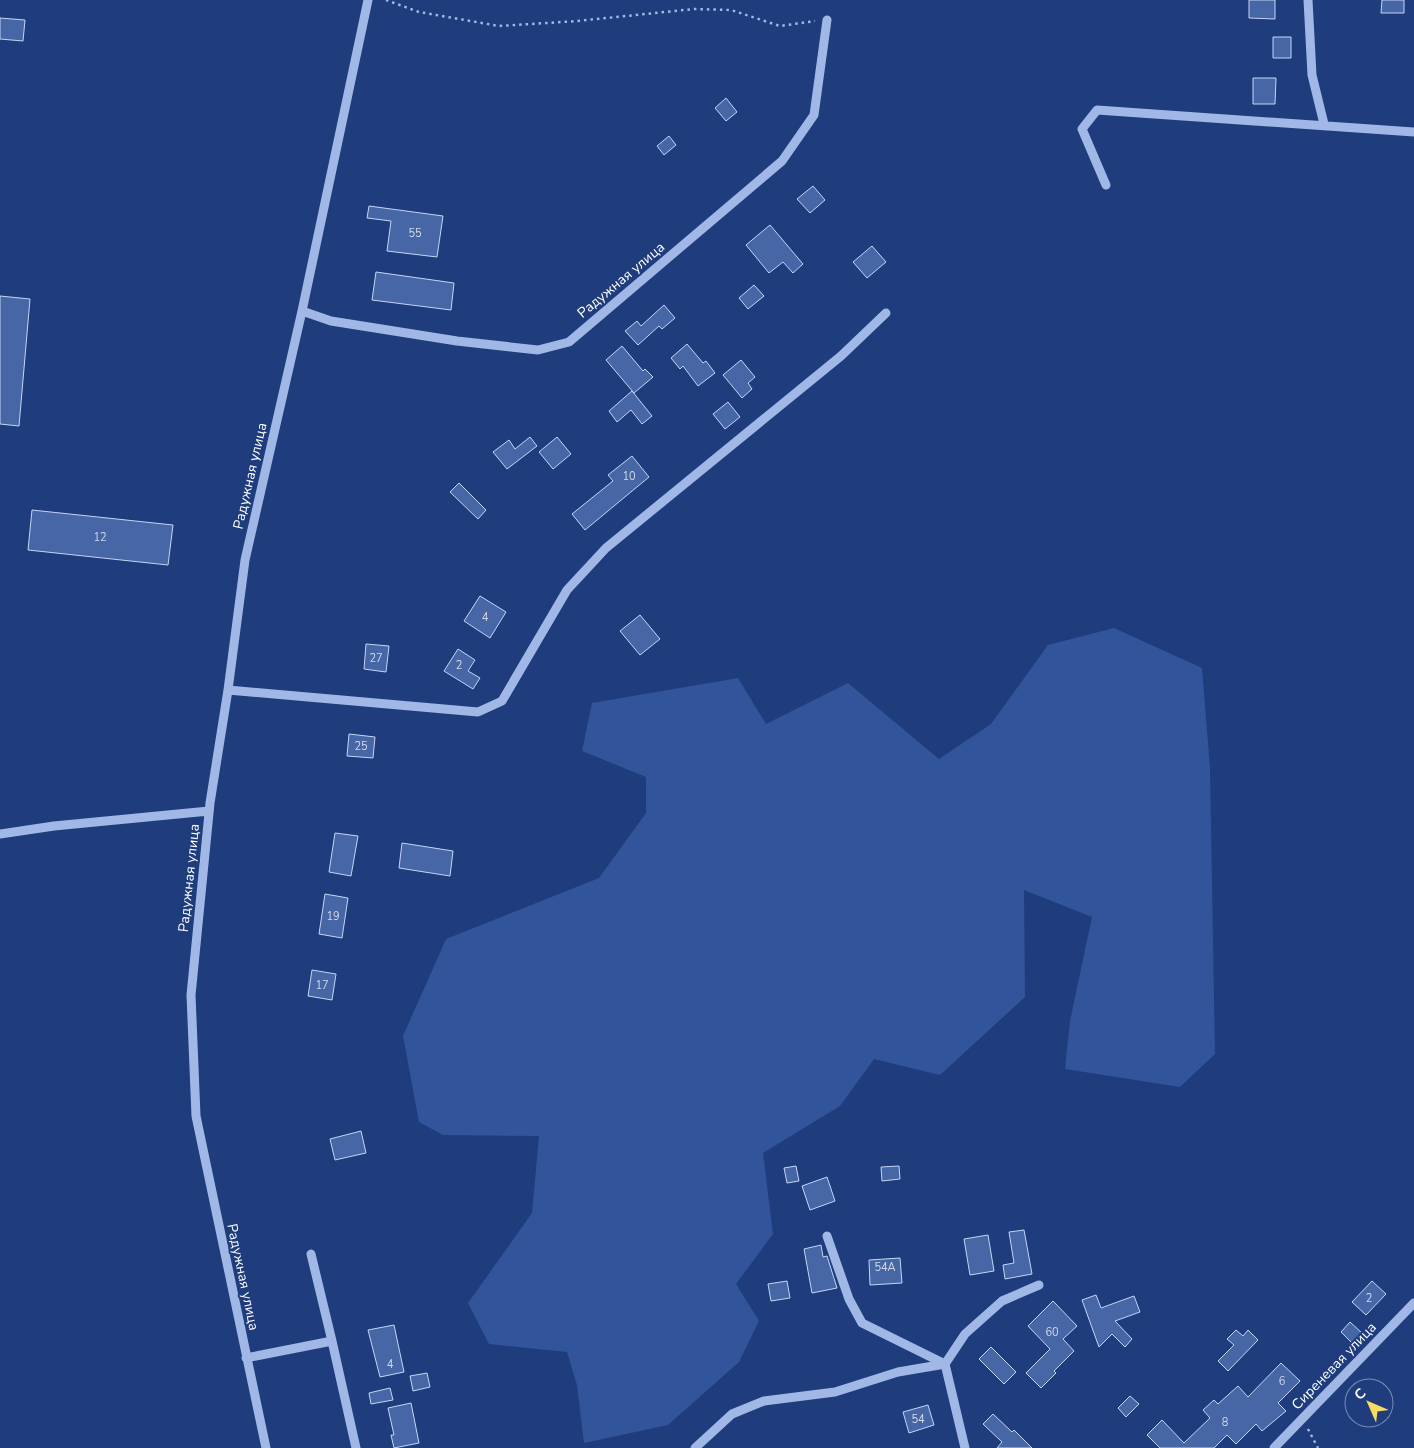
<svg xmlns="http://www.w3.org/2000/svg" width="1414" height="1448" viewBox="0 0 1414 1448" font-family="'Nunito Sans',sans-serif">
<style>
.green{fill:#31549b}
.building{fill:#4766a6;stroke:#c5d5f6}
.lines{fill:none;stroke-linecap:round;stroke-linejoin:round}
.path{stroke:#a1b8e7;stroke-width:2.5;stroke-dasharray:2.5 4;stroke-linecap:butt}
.minor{stroke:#a1b8e7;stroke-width:9}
.labels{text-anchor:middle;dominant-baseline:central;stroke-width:4;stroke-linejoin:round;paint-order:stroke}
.number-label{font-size:11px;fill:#d1d9e9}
.street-label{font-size:14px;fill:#fff;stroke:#1f3d7d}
</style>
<rect width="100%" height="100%" fill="#1f3d7d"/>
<path class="green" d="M1114,628L1202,668L1210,768L1215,1054L1180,1087L1065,1069L1070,1021L1092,917L1024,890L1025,997L940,1075L874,1059L840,1106L763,1153L773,1234L736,1284L759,1321L739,1362L668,1425L584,1443L577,1385L567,1352L489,1344L468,1303L532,1213L539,1136L443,1135L419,1122L403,1036L446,939L599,878L646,813V777L582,751L592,703L738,678L766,724L848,683L939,759L991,724L1048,645Z"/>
<path class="building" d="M1249,0H1275V19L1249,18Z
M1382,0H1404V13H1381Z
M0,18L25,20L23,41L0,39Z
M1273,37H1291V58H1273Z
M1253,78H1276L1275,104H1253Z
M726,98L737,112L726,121L715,108Z
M669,136L676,145L664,155L657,146Z
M813,186L825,200L810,213L797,199Z
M369,206L443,216L437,257L387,251L391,221L367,218Z
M770,225L803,264L793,273L783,262L769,273L746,245Z
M872,246L886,262L867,278L853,262Z
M376,272L454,283L451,310L372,300Z
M754,285L764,296L748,309L739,298Z
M0,296L30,299L19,426L0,424Z
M664,305L675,318L662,329L659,326L638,345L625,331L637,321L641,326Z
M687,344L703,363L706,361L715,373L698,386L683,366L680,369L671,358Z
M622,346L643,371L645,369L653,377L634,393L606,360Z
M741,360L755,377L748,383L752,389L742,398L723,375Z
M632,391L652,416L642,424L631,410L617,422L609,411Z
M728,402L740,417L725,429L713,414Z
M530,437L537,446L507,469L493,452L509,440L515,449Z
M557,437L571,454L553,469L539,452Z
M632,456L649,477L585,530L572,514L613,481L608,475Z
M459,483L486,510L478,519L450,492Z
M32,510L173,525L168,565L28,550Z
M480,596L506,612L490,638L464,621Z
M640,615L660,639L640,655L620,631Z
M366,644L389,646L386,672L364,669Z
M458,649L475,660L468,671L480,678L473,689L444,671Z
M349,734L375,737L373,758L347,756Z
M335,833L358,836L351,876L329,872Z
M402,843L453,851L450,876L399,868Z
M325,894L348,898L342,938L319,934Z
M312,970L336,974L332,1000L308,996Z
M361,1131L366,1153L335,1160L330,1139Z
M796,1166L799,1181L787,1183L784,1168Z
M899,1166L900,1179L882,1181L881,1167Z
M827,1177L835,1201L810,1210L802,1186Z
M1024,1230L1032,1274L1005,1279L1003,1265L1014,1263L1009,1232Z
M988,1235L994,1271L970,1275L964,1239Z
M821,1245L823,1257L827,1256L837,1288L812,1293L804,1249Z
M900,1258L902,1283L870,1285L869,1260Z
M787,1281L790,1298L771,1301L768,1284Z
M1372,1281L1386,1294L1366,1315L1352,1302Z
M1096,1295L1101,1308L1134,1296L1140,1312L1115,1321L1132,1339L1125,1347L1112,1334L1099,1347L1082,1300Z
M1053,1301L1077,1326L1063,1339L1074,1351L1054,1371L1056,1373L1041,1388L1026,1373L1050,1349L1028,1326Z
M1350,1322L1362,1333L1352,1343L1341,1332Z
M394,1325L404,1372L380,1377L368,1330Z
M1236,1330L1243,1336L1248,1330L1258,1340L1228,1371L1218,1361L1234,1345L1227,1339Z
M991,1347L1016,1372L1004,1384L979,1359Z
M1281,1363L1300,1381L1278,1403L1286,1411L1262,1431L1256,1424L1236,1444L1227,1435L1214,1448H1160L1147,1435L1162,1420L1184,1443L1210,1418L1203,1410L1214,1400L1218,1404L1238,1386L1248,1397Z
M427,1373L430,1387L413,1391L410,1376Z
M390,1388L393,1400L371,1404L369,1393Z
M1130,1396L1139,1404L1126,1417L1118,1408Z
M411,1403L419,1443L394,1448L391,1435H394L388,1408Z
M928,1405L934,1425L909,1433L903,1412Z
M993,1414L1012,1432L1014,1430L1032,1448H997L1002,1442L983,1424Z"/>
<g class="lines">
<path class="path" d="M386,0L419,12L499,26L577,21L694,9L731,10L780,26L815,21
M1308,1429L1318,1448"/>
<path class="minor" d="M1308,0L1312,75L1324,124
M1106,185L1082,129L1097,110L1414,132
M302,311L331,321L457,341L538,350L569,342L782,161L814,115L827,20
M228,690L478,712L502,701L567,590L606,548L841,356L886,313
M0,834L54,826L209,811
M827,1236L849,1299L862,1323L945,1364
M311,1254L332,1341
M246,1358L332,1341L356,1448
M266,1448L196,1116L191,995L210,803L228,690L245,560L302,311L368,0
M695,1448L732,1414L764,1401L835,1392L898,1372L945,1364
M965,1448L945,1364L965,1334L1002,1301L1039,1285
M1274,1448L1414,1303"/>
</g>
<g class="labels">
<g class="number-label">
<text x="415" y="233">55</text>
<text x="629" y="476">10</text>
<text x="100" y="537">12</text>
<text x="485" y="617">4</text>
<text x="376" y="658">27</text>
<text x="459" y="665">2</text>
<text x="361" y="746">25</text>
<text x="333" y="916">19</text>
<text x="322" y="985">17</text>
<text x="885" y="1267">54А</text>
<text x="1369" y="1298">2</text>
<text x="1052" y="1332">60</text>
<text x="390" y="1364">4</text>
<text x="1282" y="1381">6</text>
<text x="918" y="1419">54</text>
<text x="1225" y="1422">8</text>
</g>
<g class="street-label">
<text transform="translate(621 280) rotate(-40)">Радужная улица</text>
<text transform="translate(250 476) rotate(-77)">Радужная улица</text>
<text transform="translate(189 878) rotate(-84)">Радужная улица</text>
<text transform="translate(243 1277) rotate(78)">Радужная улица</text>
<text transform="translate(1334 1366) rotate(-46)">Сиреневая улица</text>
</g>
</g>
<g transform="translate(1369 1403) rotate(315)"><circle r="24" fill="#1f3d7d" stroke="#798bb1"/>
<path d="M0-4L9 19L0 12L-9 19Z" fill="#f6dc61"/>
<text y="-8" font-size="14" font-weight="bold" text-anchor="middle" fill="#ffffff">С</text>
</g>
</svg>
